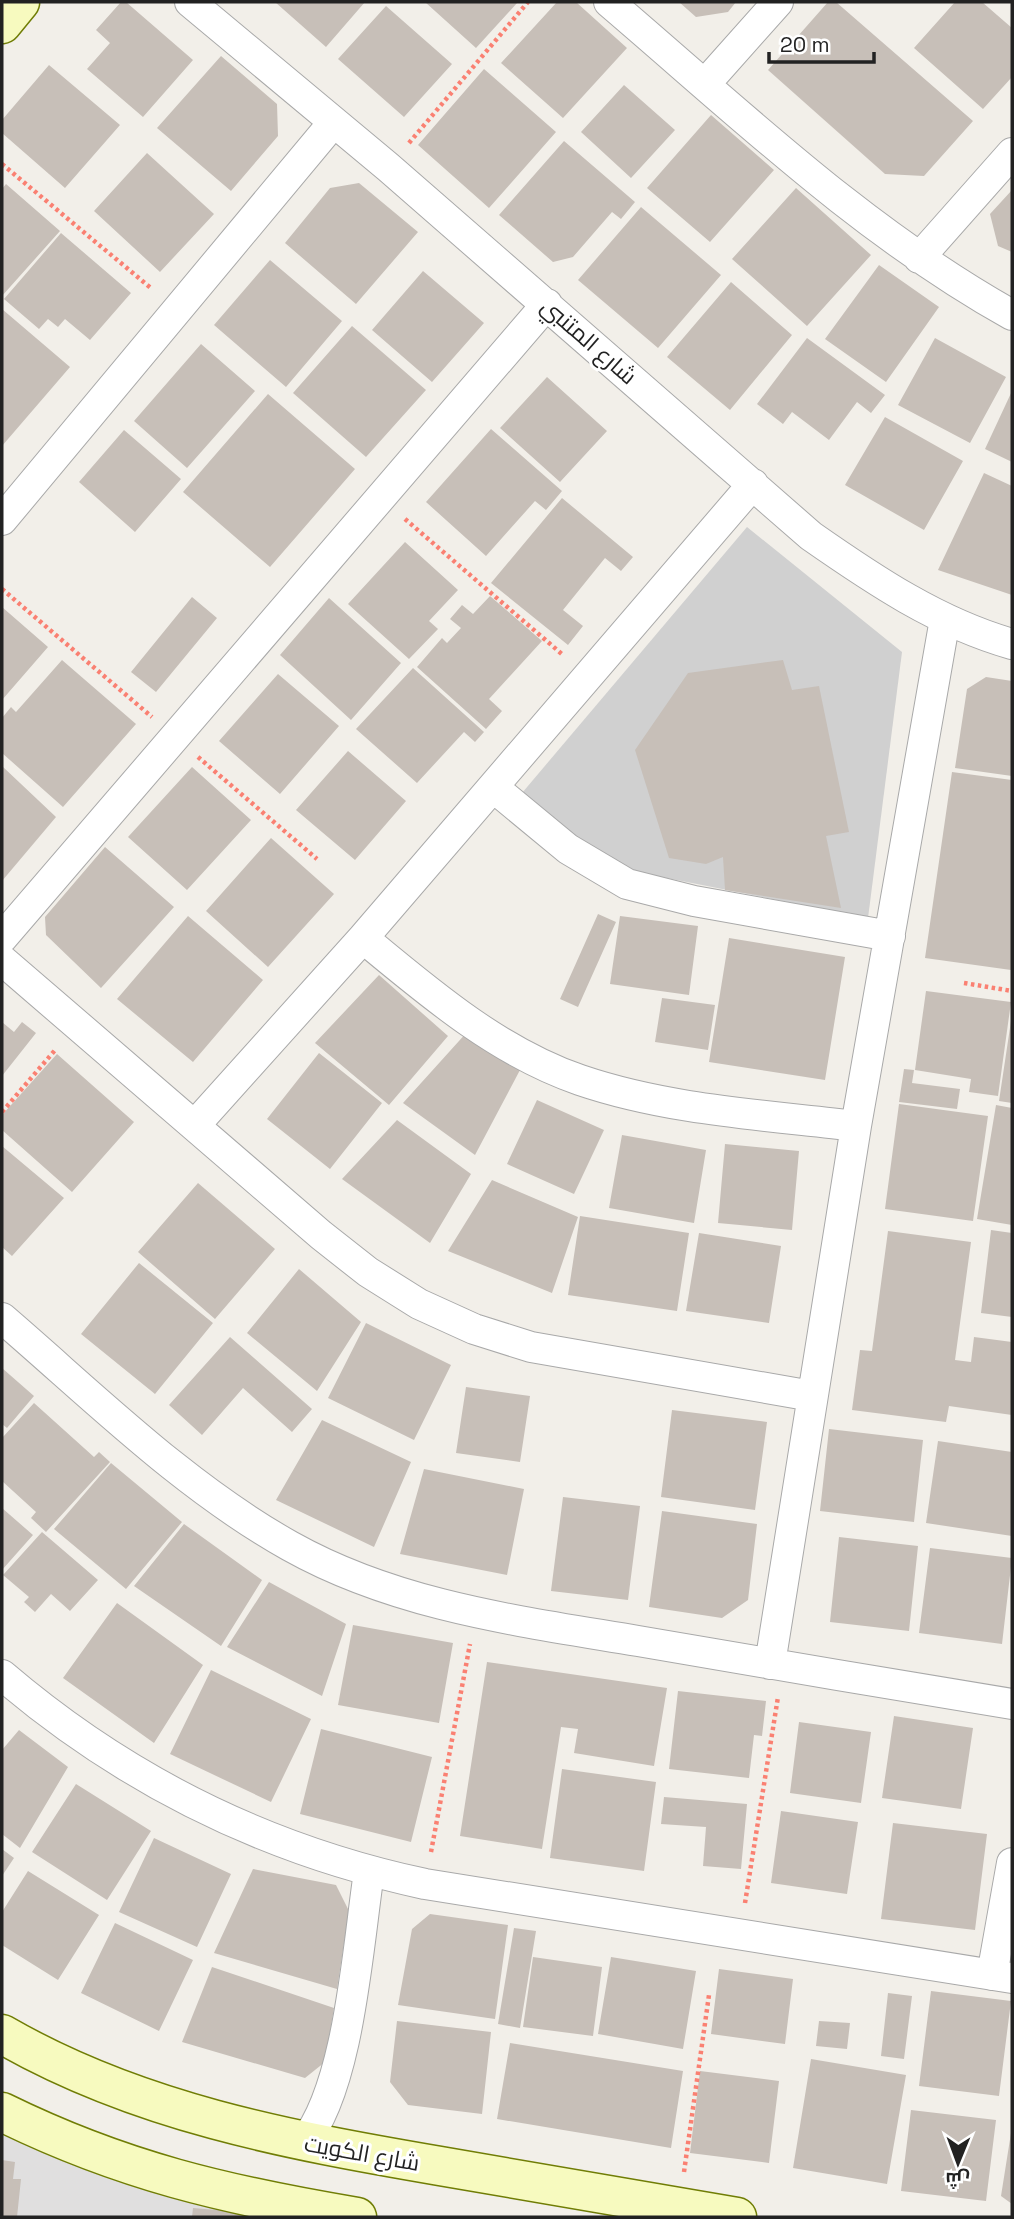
<svg xmlns="http://www.w3.org/2000/svg" width="1014" height="2219" viewBox="0 0 1014 2219" font-family="'Space Grotesk',Cairo,sans-serif">
<style>
.residential{fill:#e0dfdf}
.religious{fill:#d0d0d0}
.building{fill:#c7bfb8}
.lines{fill:none;stroke-linecap:round;stroke-linejoin:round}
.street-casing{stroke:#a9a9a9;stroke-width:32}
.secondary-casing{stroke:#707d05;stroke-width:41}
.path{stroke:#fa8072;stroke-width:4.5;stroke-dasharray:3.5 3.5;stroke-linecap:butt}
.street{stroke:#fff;stroke-width:30}
.secondary{stroke:#f7fabf;stroke-width:38}
.labels{text-anchor:middle;dominant-baseline:central;stroke-width:6;stroke-linejoin:round;paint-order:stroke}
.street-label{font-size:23px;fill:#222;stroke:#fff}
</style>
<rect width="100%" height="100%" fill="#f2efe9"/>
<path class="residential" d="M2,2122L274,2217H2Z"/>
<path class="religious" d="M747,527L902,652L868,918L611,867L522,793Z"/>
<path class="building" d="M121,2H126L193,60L143,117L87,69L110,43L96,30Z
M275,2H365L326,47Z
M425,2H518L476,48Z
M557,2H576L627,48L563,118L501,63Z
M679,2H736L728,12L696,17Z
M828,2H836L973,121L924,176L885,174L768,70Z
M955,2H982L1012,28V77L983,109L914,48Z
M386,6L452,64L404,117L338,59Z
M221,56L277,104L278,136L231,191L157,128Z
M49,65L120,125L65,188L2,133V120Z
M484,69L556,132L489,208L418,145Z
M624,85L675,130L631,178L581,132Z
M711,115L774,170L710,242L647,188Z
M564,141L635,202L621,219L612,212L573,257L553,262L499,215Z
M147,153L214,214L160,272L94,211Z
M359,183L418,232L356,304L285,243L330,188Z
M6,184L60,231L2,296V189Z
M796,188L871,255L807,326L732,259Z
M1012,190V252L998,246L990,214Z
M641,207L721,275L658,348L578,280Z
M61,233L131,293L90,340L65,319L58,327L48,319L39,329L4,299Z
M270,260L342,321L286,387L214,325Z
M879,265L939,307L886,382L825,339Z
M423,271L484,323L432,382L372,330Z
M731,282L792,335L730,410L667,357Z
M2,309L70,367L2,446Z
M352,326L426,390L366,457L293,393Z
M807,338L885,395L871,413L857,402L829,440L792,412L783,424L757,404Z
M935,338L1006,377L970,443L898,405Z
M201,344L255,391L187,468L134,421Z
M547,377L607,431L560,482L500,428Z
M1012,391V462L985,449Z
M268,394L355,469L270,567L183,492Z
M885,417L963,461L924,530L845,485Z
M491,429L562,491L546,510L535,501L486,556L426,502Z
M124,430L181,479L135,532L79,482Z
M984,473L1012,486V595L938,570Z
M562,498L633,557L621,571L605,558L563,610L583,626L568,645L491,583Z
M405,542L458,590L429,621L438,629L409,659L348,604Z
M490,596L542,641L489,699L502,711L486,729L417,667L442,638L447,643L461,628L450,619L462,605L473,614Z
M192,597L217,618L156,692L131,672Z
M329,598L401,663L351,720L280,655Z
M2,607L48,647L2,700Z
M62,660L136,724L63,807L2,753V718L11,707L16,712Z
M783,660L792,690L819,686L849,832L826,836L841,908L725,890L723,857L706,864L669,858L635,750L688,673Z
M413,668L484,732L475,742L464,732L417,783L356,729Z
M278,674L339,726L280,794L219,741Z
M986,677L1012,681V776L955,768L967,689Z
M348,751L406,801L355,860L296,810Z
M2,766L56,817L2,881Z
M192,767L251,820L187,890L128,837Z
M952,772L1012,780L1011,970L925,958Z
M271,838L334,894L268,967L206,911Z
M105,847L174,907L101,988L46,935L45,917Z
M598,914L616,922L578,1007L560,999Z
M188,916L263,980L193,1062L117,999Z
M620,916L698,926L689,995L610,984Z
M729,938L845,957L825,1080L709,1062Z
M379,975L448,1036L389,1105L315,1043Z
M926,991L1011,1002L998,1096L969,1092L971,1079L915,1070Z
M662,998L715,1005L708,1050L655,1042Z
M1011,1021H1012V1103L999,1101Z
M2,1022L14,1032L22,1022L36,1033L2,1076Z
M468,1031L520,1070L475,1155L403,1103Z
M319,1053L382,1103L330,1169L267,1119Z
M57,1054L134,1122L72,1192L2,1130V1115Z
M904,1069L914,1070L912,1083L960,1089L957,1109L899,1102Z
M537,1100L604,1130L574,1194L507,1164Z
M899,1104L988,1116L973,1221L885,1209Z
M996,1105L1012,1108V1225L977,1219Z
M397,1120L471,1174L430,1243L342,1179Z
M622,1135L706,1150L694,1223L609,1208Z
M725,1144L799,1151L792,1230L718,1223Z
M2,1146L64,1198L12,1256L2,1247Z
M492,1180L578,1217L552,1293L448,1251Z
M198,1183L275,1249L215,1319L138,1252Z
M580,1216L689,1233L677,1311L568,1295Z
M991,1230L1012,1233V1317L981,1313Z
M888,1231L971,1242L955,1360L971,1362L974,1337L1012,1342V1415L949,1406L946,1422L852,1410L860,1350L872,1351Z
M699,1233L781,1246L769,1323L686,1311Z
M139,1263L213,1323L155,1394L81,1334Z
M299,1269L361,1322L317,1391L247,1333Z
M366,1323L451,1365L414,1440L328,1398Z
M230,1337L312,1409L292,1432L243,1388L202,1435L169,1405Z
M2,1368L34,1396L7,1428L2,1424Z
M466,1387L530,1396L520,1462L456,1453Z
M34,1403L94,1457L99,1452L110,1462L46,1532L31,1518L36,1512L2,1481V1438Z
M672,1410L767,1422L755,1510L661,1497Z
M322,1420L411,1462L374,1547L276,1500Z
M829,1429L923,1440L914,1522L820,1511Z
M938,1441L1012,1452V1536L926,1523Z
M111,1463L182,1522L126,1589L54,1529Z
M424,1469L524,1489L507,1575L400,1554Z
M563,1497L640,1506L628,1600L551,1591Z
M2,1508L33,1535L2,1570Z
M662,1511L757,1524L748,1600L722,1618L649,1607Z
M184,1524L262,1580L221,1646L134,1586Z
M42,1532L98,1580L70,1611L51,1594L35,1612L24,1602L29,1597L3,1575Z
M839,1537L918,1546L909,1631L830,1622Z
M930,1548L1012,1558L1002,1644L919,1633Z
M269,1582L346,1624L322,1696L227,1647Z
M117,1603L203,1665L154,1743L63,1678Z
M353,1625L453,1643L439,1723L338,1705Z
M487,1662L667,1688L654,1766L574,1753L578,1729L561,1727L542,1849L460,1836Z
M211,1670L311,1719L271,1802L170,1754Z
M678,1691L766,1701L762,1736L754,1735L749,1778L669,1769Z
M894,1716L973,1728L961,1809L882,1798Z
M799,1722L871,1732L861,1803L790,1793Z
M321,1729L432,1757L411,1842L300,1814Z
M19,1730L68,1767L20,1848L2,1834V1750Z
M562,1769L656,1782L644,1871L550,1858Z
M76,1784L151,1831L107,1900L32,1852Z
M664,1797L747,1804L741,1869L703,1866L706,1827L661,1824Z
M781,1811L858,1822L847,1894L771,1883Z
M893,1823L987,1834L975,1930L881,1919Z
M154,1838L231,1874L197,1947L119,1912Z
M2,1849L14,1858L2,1876Z
M253,1869L336,1885L349,1911L337,1989L214,1953Z
M28,1871L99,1915L58,1980L2,1945V1912Z
M430,1914L508,1925L495,2019L398,2005L412,1929Z
M115,1923L193,1960L159,2031L81,1993Z
M514,1928L536,1931L520,2028L498,2024Z
M533,1957L602,1967L593,2036L523,2027Z
M611,1957L696,1971L683,2049L598,2034Z
M212,1967L334,2008L325,2062L305,2078L182,2042Z
M719,1969L793,1979L785,2044L711,2034Z
M931,1991L1011,2001L999,2096L919,2086Z
M888,1993L912,1996L904,2059L881,2056Z
M397,2021L491,2032L482,2114L408,2105L390,2082Z
M819,2021L850,2023L847,2049L816,2046Z
M510,2043L683,2071L671,2148L497,2119Z
M811,2059L906,2075L887,2184L793,2168Z
M700,2071L779,2081L769,2163L690,2153Z
M911,2110L996,2120L986,2201L901,2191Z
M1011,2133H1012V2204L1001,2196Z
M2,2160L15,2162L13,2179H21L17,2217H2Z
M193,2208L252,2213V2217H192Z"/>
<g class="lines">
<g class="street-casing">
<path id="street" d="M190,2L388,167L811,536C874,580 938,623 1012,644
M609,2C738,112 863,232 1012,315
M705,84L778,2
M919,258L1012,153
M2,520L333,123
M493,787L568,849L627,884L694,901L890,936
M2,938L547,304
M363,938C428,992 498,1052 580,1080C668,1110 764,1115 856,1126
M2,960L321,1235L368,1272L419,1304L474,1329L531,1347L812,1396
M195,1125L363,938L753,484
M2,1318C94,1397 183,1486 290,1546C397,1606 519,1621 638,1641C763,1663 887,1683 1012,1704
M770,1664L856,1126L945,619
M2,1675C126,1781 266,1850 425,1884L1012,1978
M992,1975L1012,1863
M303,2143C349,2089 358,1945 369,1872"/>
</g>
<g class="secondary-casing">
<path id="secondary" d="M2,24L20,2
M2,2034C137,2112 288,2140 440,2166C539,2183 638,2200 737,2217
M2,2112C122,2171 226,2195 357,2217"/>
</g>
<path class="path" d="M409,143L528,2
M2,164L152,289
M405,519L563,655
M2,589L152,717
M198,757L317,859
M964,983L1012,991
M2,1112L56,1049
M431,1852L470,1644
M745,1903L778,1697
M684,2172L709,1995"/>
<use href="#street" class="street"/>
<use href="#secondary" class="secondary"/>
</g>
<g class="labels">
<g class="street-label">
<text transform="translate(589 341) rotate(41)">شارع المتنبي</text>
<text transform="translate(362 2153) rotate(10)">شارع الكويت</text>
</g>
</g>
<rect width="1014" height="2219" fill="none" stroke="#222222" stroke-width="7"/>
<g transform="translate(958 2163) rotate(181)" stroke="#ffffff" stroke-width="5" paint-order="stroke">
<path d="M0-5L12 26L0 18L-12 26Z" fill="#222222"/>
<text y="-10" font-size="19" font-weight="bold" text-anchor="middle" fill="#222222">ش</text>
</g>
<path d="M769 52v10h105v-10" fill="none" stroke="#222222" stroke-width="3.5"/>
<text x="780" y="52" font-size="21" fill="#222222" stroke="#ffffff" stroke-width="5" paint-order="stroke">20 m</text>
</svg>
